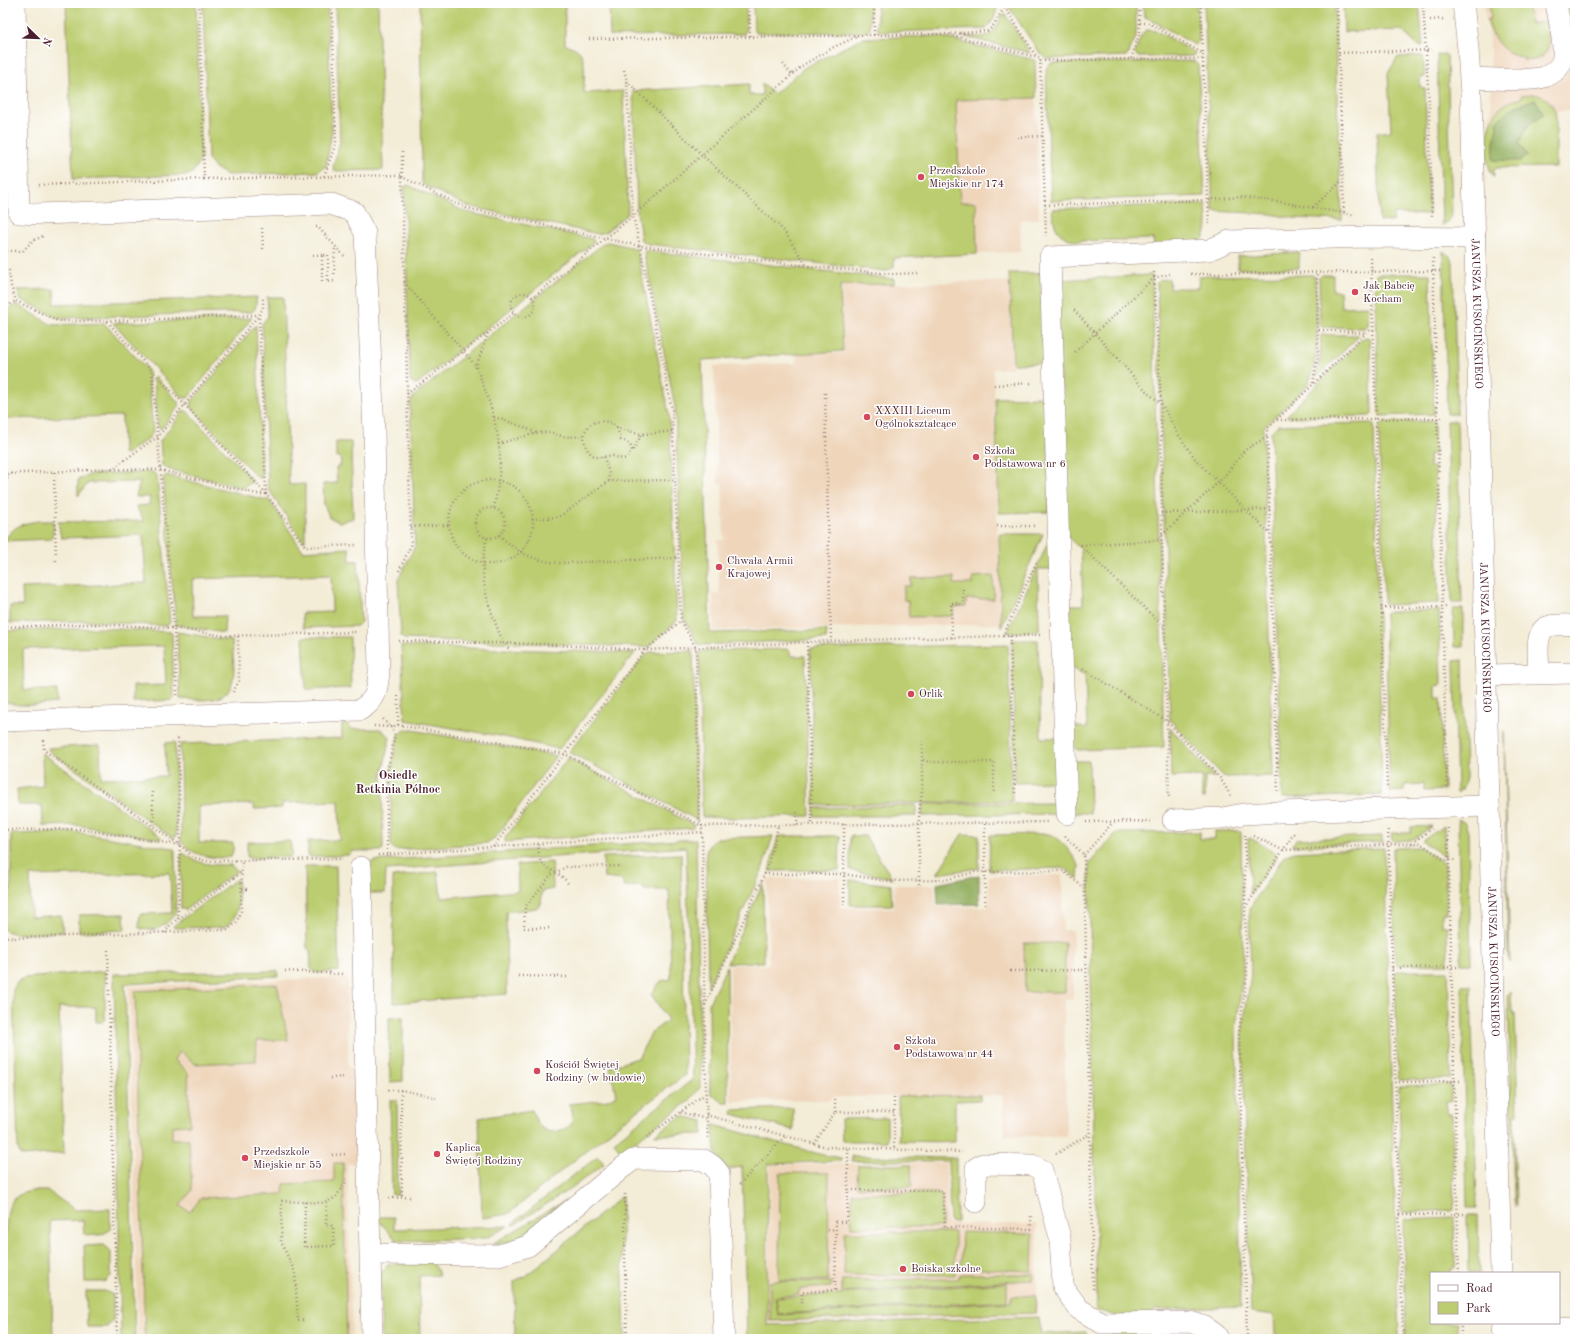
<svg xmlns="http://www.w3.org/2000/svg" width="1578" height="1342" viewBox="0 0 1578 1342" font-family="'Old Standard TT',serif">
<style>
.built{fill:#efd6bb}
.green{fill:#bbcd70;stroke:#82764e}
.forest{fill:#94b062;stroke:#6f6846}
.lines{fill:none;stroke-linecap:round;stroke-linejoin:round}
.minor-casing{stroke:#9e8680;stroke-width:22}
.path{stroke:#9e8680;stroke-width:2.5;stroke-dasharray:1 3;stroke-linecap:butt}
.minor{stroke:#fff;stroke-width:21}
.poi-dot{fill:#d1495b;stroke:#fff;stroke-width:1.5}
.labels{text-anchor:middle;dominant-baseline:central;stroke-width:3;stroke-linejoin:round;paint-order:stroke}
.poi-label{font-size:11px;fill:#4a1f2b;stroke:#fff;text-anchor:start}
.street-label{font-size:11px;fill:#4a1f2b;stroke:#fff}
.neighbourhood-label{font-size:12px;font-weight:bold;fill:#4a1f2b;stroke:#fff}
</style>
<rect width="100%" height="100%" fill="#fff"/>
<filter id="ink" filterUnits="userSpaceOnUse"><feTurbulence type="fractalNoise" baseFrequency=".025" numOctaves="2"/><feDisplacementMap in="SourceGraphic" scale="8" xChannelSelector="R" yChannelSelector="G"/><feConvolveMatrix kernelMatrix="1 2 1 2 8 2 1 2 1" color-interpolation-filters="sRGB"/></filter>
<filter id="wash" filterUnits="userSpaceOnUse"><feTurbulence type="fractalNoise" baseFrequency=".012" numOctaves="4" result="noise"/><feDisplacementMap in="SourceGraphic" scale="16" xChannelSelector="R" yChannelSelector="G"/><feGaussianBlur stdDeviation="0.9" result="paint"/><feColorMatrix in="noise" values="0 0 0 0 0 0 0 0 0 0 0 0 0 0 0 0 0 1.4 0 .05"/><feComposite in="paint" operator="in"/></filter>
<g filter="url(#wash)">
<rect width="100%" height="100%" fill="#f3ecd6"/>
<path class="built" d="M3,3H7L12,180H3Z
M1483,3H1571L1575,27V109L1489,120L1491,109L1490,39Z
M1035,62L1039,219L1020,220L1021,252L824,259L804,70Z
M1009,281L1012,368L993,369L1000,624L714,630L713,594H719L718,540H724L722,483H718L714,366L796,363V354L844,353L842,285Z
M1062,875L1063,930H1073V999H1064L1066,1136H1005L1003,1095L835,1097H831V1100L731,1101L730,965H769L767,879L840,878V908H894V885H934L936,907H988L989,876Z
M347,977L348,1067H354L357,1163L347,1164L352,1339H138L129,987Z
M946,1163L947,1224H1037V1314L768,1322L770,1165Z"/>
<path class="green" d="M66,3H196L201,159L193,172L189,175L73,179Z
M203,3H327L332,131L326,166L317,172L227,175L214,167L208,159Z
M335,3H378L383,170L334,171L333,166L340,142Z
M420,3H565V45C591,48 583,73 584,93L623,91L628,213L606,232L598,234L467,206L422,184Z
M609,3H746V30L744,34L610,36Z
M753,3H870V29L865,32L757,33L754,31Z
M877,3H997C998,11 992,25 985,29L882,32L877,29Z
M1009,3H1136V37L1127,56L1047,59L1039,52L1009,7Z
M1143,3H1197L1199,41L1195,45L1146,17L1144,18Z
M1204,3H1335L1336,75L1342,220L1293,218L1270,214L1213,211Z
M1343,3H1419L1423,46H1418L1401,30L1344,32Z
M1489,3H1527L1531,24L1547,21C1551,42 1552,63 1523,60L1524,58C1501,52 1494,41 1487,20L1490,19L1491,16Z
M1566,3H1575V62Z
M1005,14L1030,53L962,36C988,37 991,41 1002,15Z
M1146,30L1157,31L1195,53L1193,56L1138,57L1135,53L1141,36Z
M937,36L1035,60L1036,98L956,100L960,202H976L977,254L894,258V267L886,271L648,244L641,240L637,210L633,91L749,84V95H762V83L770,91L774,94L804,68L863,38Z
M1445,54L1447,56L1452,214L1449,221L1442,225L1437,55Z
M1423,56L1425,77H1420V87L1425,88L1429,214H1393V222L1379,221L1377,133L1391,131L1388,73L1398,57Z
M1194,61L1198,65L1205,196L1051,201L1046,69L1051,63Z
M1533,94C1546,96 1553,102 1556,115V167L1494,168V177C1482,161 1486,124 1499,109C1505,103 1514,100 1521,98V95Z
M408,185L466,212L593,239L594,242L420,382L415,384L410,381L404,187Z
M1206,204C1206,215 1210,232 1201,241L1154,246L1153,239L1076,241C1055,235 1055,229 1052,209Z
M608,242L635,248L637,250L669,415L677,621L648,647H645L404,639L401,636L398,580L415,546L410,403L414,396L604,243Z
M646,251L894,279V284L842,285L840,287L843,351L702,360L710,633L827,630L826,639L702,645L698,644L684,619L675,407L644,252Z
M1443,251L1451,257L1453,262L1457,414H1447Z
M1299,252V268L1238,269V256Z
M1009,273H1040L1045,363L1013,364Z
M1377,274H1430L1434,414L1381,416L1379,413L1375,276Z
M1152,275L1164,747L1078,750L1071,746V725L1087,729L1085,675L1069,666L1067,605H1083L1081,550L1065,534L1057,280Z
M1312,275L1315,277C1316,310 1322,357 1307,386L1263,428L1273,776L1224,777L1170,720L1157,282L1159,280L1169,279L1170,288H1198L1199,276Z
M1322,275H1333V291H1340L1341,307L1369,306L1368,325L1365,328L1323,327L1320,324L1319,278Z
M54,289L55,304L257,297L255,309L252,312L58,318L20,299L17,290Z
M267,297H283L289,485L305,484V541L302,540L268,488L262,324L268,316Z
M17,304L52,325L104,323L148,370L153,432L149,438L126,454L123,453L122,416L3,419V312Z
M252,318L188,398H183L113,323Z
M256,325L262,477L258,478L191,407L192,401Z
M1321,335H1358V337L1318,376H1316L1320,358Z
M1367,337L1370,339L1372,414L1370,416L1287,417V415L1362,339Z
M156,377L178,402L179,407L161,429L158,427L154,379Z
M1048,397L1049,512L999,513L995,398Z
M183,411H187L253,481L243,488L168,469L162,465L160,441Z
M1434,421L1435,454H1429L1430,467H1435L1439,603L1388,605L1384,603L1379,427L1384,422Z
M1447,421H1457L1462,603H1452Z
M1371,423L1374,424L1382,795L1282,798L1271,432L1278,425Z
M336,442H351L353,518L340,522L330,518L324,505L323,484L337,483L336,467L341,465L340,457L336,456Z
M153,472L157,476L170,623L166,626L87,621L10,623V606H23L22,588L146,583L143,535L61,538L58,522L144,521L136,506L149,505L150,497H136L140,482L88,483L78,496V480L92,474Z
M166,475L270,501L303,551L349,548L350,561H358L361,622L357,626L303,628L302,613L332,612L331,575L192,579L193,616H225L224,633L176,625L163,478Z
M38,521H53L54,528L51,539L4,541C14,526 20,524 38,521Z
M999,534H1043L1001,628Z
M1051,536L1052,569H1038L1039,631L1007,633Z
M993,576L994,599H966V606L954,607L953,616L909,617L908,601L904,600V586H911V578L954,577V584H973V577Z
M1453,609H1463V647H1454Z
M1439,610L1441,685L1436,686V698H1441L1444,790L1424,791V784L1404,785V791L1390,792L1385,615L1388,612Z
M103,628L172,632L174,697L173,700L133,702V686L166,685L164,646L23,649L24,690H57V703C41,704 18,709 3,700V631Z
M177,632L232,641C233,661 241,693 214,699C204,701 191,699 180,699Z
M303,637H350L351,688L306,690Z
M1012,640H1038L1041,738H1057L1058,775L1052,782L1015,783Z
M1008,644L1012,801L814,805L810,649Z
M401,646L635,653L559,749L500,736L405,720Z
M789,649L791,656H805L810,816L738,818L702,817L699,654L703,651Z
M693,651L697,820L569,752L645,655L650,652Z
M1463,660L1466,778L1463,788L1457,793L1454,661Z
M342,724H349L350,729H380L390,737L382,775L383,849L380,851H352L349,855L311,857L308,855V841L340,840L339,801L282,803V808L254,809V804L199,806V843H233V851L231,856C217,861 189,855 181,841L180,744L342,738Z
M1170,728L1215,777H1205V798H1202V776L1171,777Z
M407,729L556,756L496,837L487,843L395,850L391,846V771L398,735Z
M1504,732L1510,963L1508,961Z
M175,742L176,837L173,838L49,751L48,748L100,745L101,778L166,776L165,743Z
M42,753L161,837L160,839L76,825L43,826L42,805H18L17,789L43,786Z
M568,758L694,825L693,828L505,842V838Z
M1071,761H1089L1090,813H1072Z
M1058,803V814L922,816V804Z
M916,805V816H814V808Z
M1458,819L1465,823L1468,832L1471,964H1461Z
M1432,826L1413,840L1394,841L1392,839L1391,833H1411V827Z
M1444,826L1445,857L1422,841Z
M1215,831H1241L1243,974L1236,1028L1241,1307L1155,1310L1148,1317L1116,1316L1097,1310L1089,864L1116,833L1200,832V839H1215Z
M74,832L172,848L175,850L176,911C169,925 155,934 139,928L140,914L172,913L170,873L30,876L31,917L61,915L63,932C48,932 15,938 3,929V890H11V834Z
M962,834L979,835V868L937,874Z
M1043,834L1056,837L1067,848L1079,865L1078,879L1065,868L989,870L990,835Z
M773,836L762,870L708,987L706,852C709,845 711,841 718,838Z
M778,836H840L839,870L769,871Z
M850,836H865L892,878L850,870Z
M1382,836V842L1294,846L1293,844L1296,839Z
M1250,838L1275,852L1277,857L1250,894L1248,839Z
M696,839L701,1086L690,1100L621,1152L614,1142L693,1079L686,847L386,870L385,893H369V866L373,861Z
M290,841L292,854L290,857L249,858L247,857V842Z
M1420,847L1445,864L1447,913H1442V926H1447L1448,964L1397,965L1395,963L1393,848Z
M1384,848L1399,1338L1279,1339V1335L1275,1334L1274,1315L1251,1312L1242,1034L1251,975L1249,909L1284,856L1294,852Z
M183,853C200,865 210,865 231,865L237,871L185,910L181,908V855Z
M681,854L685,1075L622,1122L508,1214L482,1218L479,1118L532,1110C534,1114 536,1121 539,1125C548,1136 561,1132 571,1125C573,1117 574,1110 568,1104L608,1100L616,1095L610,1067L638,1058L652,1032L668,1020L651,994L661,981L671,979L669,890H644L643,886L624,887L622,880L604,878L603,857Z
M552,862L553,889L542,891L541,904L536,908L506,912L507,994L394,1003L393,877L438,872L441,898L518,891L517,865Z
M305,866H336L339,971L316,973L311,969L310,950L307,948Z
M235,880H238C238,898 242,917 224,927L174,928L173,926Z
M850,880L891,885L892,905H850Z
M763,883L764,962L727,963Z
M124,914L125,928L123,930L80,932L79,929V915Z
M1024,943H1065V992H1025Z
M727,966L728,1102H723L711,1094L710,1089L709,1003Z
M105,971V1019L102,1022H96V1007H59L64,1153L21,1156L18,1149L13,990L18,981L24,978Z
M278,971V976L125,984L135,1339H121L114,974Z
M1397,971H1448L1451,1079L1400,1080L1398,1078L1395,974Z
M277,984L288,1040H257L256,1061L195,1064L180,1051L174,1059L188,1073L190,1125L172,1126V1139H189L192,1190L180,1206L190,1212L201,1198L283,1194L284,1184L334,1182V1163H343L347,1339H145L135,991Z
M1462,986H1471L1477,1208H1467Z
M1511,991L1512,1012L1515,1013L1518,1114H1514L1516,1207L1514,1201L1508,994Z
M403,1017V1081L390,1082L389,1018Z
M1451,1084V1101H1446L1447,1114H1452L1454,1210L1402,1212L1399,1087L1400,1086Z
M980,1095V1100L955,1101V1142L899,1141L898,1096Z
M390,1100H397L398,1195H392Z
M793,1108V1130L732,1114L733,1110Z
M682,1116L703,1121V1134L654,1135Z
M887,1118V1141H842L841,1119Z
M714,1125L823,1155L841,1158V1161L768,1164L767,1325L1039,1317L1041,1334L1086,1332V1339H747L742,1167L727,1169L715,1152L713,1128Z
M598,1156L604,1164L570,1189L514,1225L512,1224Z
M852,1156L956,1158L957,1222H950L948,1161H852Z
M858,1165H911L912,1187H857Z
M780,1173H829L828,1280H779Z
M31,1191H48L75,1210L110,1209V1230C100,1236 95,1237 84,1234L83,1220L50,1221L53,1339H3C3,1302 1,1264 6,1227C7,1220 7,1210 11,1203C16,1195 23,1193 31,1191Z
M852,1193H938L942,1197V1227H851Z
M622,1196V1252L625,1339H556C543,1337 529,1339 515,1339L514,1281L526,1276Z
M566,1200C544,1218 522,1244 492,1244Z
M1468,1215H1478L1479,1273H1469Z
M378,1217H394V1229L508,1226L486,1238L402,1241L396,1240L378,1220Z
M1454,1217L1455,1269H1451V1273H1431V1323H1457L1458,1339H1408L1406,1338L1403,1222L1405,1219Z
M845,1232H955V1275H844Z
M962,1232L1033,1234L1032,1271L961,1268Z
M104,1245L111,1251V1276L105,1282H85L84,1246Z
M430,1262L436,1267L439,1275L419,1276L420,1339H382L380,1277L383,1270L388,1265Z
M960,1274H1034L1033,1280L842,1292V1280L958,1279Z
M777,1281L831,1282V1287L799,1289V1294L775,1297L778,1315L1011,1302V1297L1036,1295L1035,1313L770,1321V1282Z
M1007,1283V1301L778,1314L776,1298Z
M86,1291H105L113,1295V1320L107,1327H87Z
M1148,1330L1153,1335L1148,1336V1339H1116L1110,1331Z"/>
<path class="forest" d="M1535,99L1544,114L1528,125L1519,143L1527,155L1521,161L1493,160L1494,143L1498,120L1514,107Z
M979,875V904L938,905L937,884Z"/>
</g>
<g filter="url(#ink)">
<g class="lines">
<g class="minor-casing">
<g id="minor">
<path id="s1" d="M1463,3L1468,49L1471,94L1501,1273"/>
<path d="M1471,78C1489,78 1528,82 1544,77C1552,74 1559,69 1562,61C1566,50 1558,16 1556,3"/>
<path d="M1539,673C1539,660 1533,629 1550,626C1558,624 1567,625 1575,625"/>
<path d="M1486,675L1575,673"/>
<path d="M3,721L360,710C377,699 377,691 379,672L374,432L367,278L365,233L354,212L331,204L39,214L19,213L15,3"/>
<path d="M1067,814L1050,257L1209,250L1229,241L1365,237L1475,238"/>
<path d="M1173,820L1222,818L1243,814L1279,812L1489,806"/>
<path d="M361,867L372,1339"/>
<path d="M976,1202V1168L983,1164L1032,1165L1042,1170L1060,1238L1063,1287L1079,1309L1102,1323L1190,1322L1205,1327L1216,1335L1218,1339"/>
<path d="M371,1254L499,1255L528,1246L622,1168L633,1160L638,1159L704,1160L713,1166L719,1173L724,1339"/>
<path d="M1502,1330L1575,1328"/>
</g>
</g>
<path class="path" d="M749,3L750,36
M1005,3V7L1036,56
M1139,3L1140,32L1131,59H1203
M1201,3L1209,226
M1337,3L1344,212
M1423,3L1429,103L1432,217
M1430,20L1444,19
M1140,23H1149L1202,53
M951,34L987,31C995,27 999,14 1005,7
M874,35V3
M589,39L947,34L1040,58L1046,236
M1339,53L1432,50
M1040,61L1131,59
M783,64L792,75
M624,70L627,81L633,216L640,246L672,410L681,621L696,648L699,819L702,826L706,1101L708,1140
M627,81L702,155L784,231L807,266
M1017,137L1043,136
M402,152V177L466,208L640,246L807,266L893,274L919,273
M324,176L336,143L332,3
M204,179L401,175
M39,185L204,179L199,3
M1045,205L1209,200L1239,197L1280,202L1355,215
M1313,207L1343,180
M316,227H318L345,257
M262,228L263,250
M3,251H23L32,241L43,236
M313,255H322
M1371,258L1387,789
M1433,258L1447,787
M9,270L11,286L16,301L58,321H107L152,371
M1154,272L1161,403L1162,540L1169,799
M1191,274L1440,271
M322,281V255H328V282L334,281L335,247
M404,282L476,366
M511 305a12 12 0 1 1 24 0a12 12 0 1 1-24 0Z
M532,298L633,216L803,65L834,47L858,36
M3,308L16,301
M1074,310L1149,394L1161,403L1178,434L1196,460L1270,534
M107,321L258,315
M1319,330L1365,333
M488,333L476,367C488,396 499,427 500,459C500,475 497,492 494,508
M1075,352L1154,278L1170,274
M1313,383L1318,354L1317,272
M994,385L1033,383
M825,393L831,641
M407,394L514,313
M494,417L524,427L536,433
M1277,420L1444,418
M617,428L621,440C628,442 631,444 632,451L627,458C621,460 618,457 612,456C607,455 602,458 597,457C587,454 582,442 585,432C588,422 601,419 611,423C614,425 617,428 621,429C628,431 635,433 642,434C652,434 663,432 673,431
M498,444L536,433L550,432L565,437L584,436
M633,450L642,434
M604,457L609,473V481L675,480
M112,469L160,470L257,494H266L306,547L356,545
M54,472L56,562
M3,474L112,469L151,441L157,438L259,315L263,308V297
M449 522a42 42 0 1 1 84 0a42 42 0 1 1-84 0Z
M3,490L9,474
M475 523a15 15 0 1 1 30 0a15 15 0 1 1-30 0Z
M1161,513L1270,509
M532,519L559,517L609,481
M997,526H1037
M411,527L449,525
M499,535C520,554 533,561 561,563L678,558
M1162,535L1222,479L1245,450L1268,436
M487,538C476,579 489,605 503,643
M1080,545L1164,627
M1081,545L1162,540
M399,571L411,545L402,177
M1381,608L1449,607
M3,627L93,624L174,628L225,636L357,632
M1003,636L1041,635
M1010,636L1015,793
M952,638L951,603H963V587
M399,641L540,644L645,650L831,641L1003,636L1037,561
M807,642L812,825
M506,644L509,650
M1083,669L1167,721L1220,778L1231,796
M233,692L239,681L238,635
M177,695L174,628L152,371L185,405L266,494L259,315
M383,719L391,727
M398,725V696
M374,726L391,727
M43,740L44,750L180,845L193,857L207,861L343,859
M923,760L929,762H994V793
M1278,791L1267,429L1366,333L1372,329
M152,792L154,827
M1086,822L1153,821
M844,824V906
M797,825V811
M1448,828L1459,1273
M3,830L79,829L180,845L178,736
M1388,830L1403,1339
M1245,835V907
M1065,836L1084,855L1093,1291
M1254,836L1280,849L1284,850L1420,843L1445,860H1456
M1412,843L1432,829
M538,844C539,849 538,855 540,860C543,869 562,872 569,885
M493,847L645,650L681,621
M387,854V773L395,735L391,727L398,725L565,754L702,826L1049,822
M378,855L702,832
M1084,855L1113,822
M764,874H844L887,881L945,880L975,872L1064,871L1085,889
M919,885V815L922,792V741
M242,889H250
M985,905V823
M178,919L180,845
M549,928H524L525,907L551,875L566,867L622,866
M165,933L170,925L242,872
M3,936L13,938L227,930L236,923L241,912L242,861
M108,950L117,1339
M1392,968L1458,967
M285,971L344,974
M1010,971L1086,970
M518,976L569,977
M705,1005L766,871L776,836L778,825
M330,1078L344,1077
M1395,1082L1461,1081
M388,1090H401L435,1097V1100
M401,1090L402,1197
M894,1111V1096
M681,1112L706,1119
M835,1112V1097
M706,1115L827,1147L962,1152
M647,1137L705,1094
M814,1144L835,1112H894V1150
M1056,1154L1089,1134
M332,1155L347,1154
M740,1184L785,1136
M848,1190V1149
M625,1194V1256L627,1339
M389,1198L413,1197
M305,1202L304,1247L334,1246L333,1226L326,1225L327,1203
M1399,1215L1464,1214
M828,1230L836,1229
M802,1303V1292L835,1290L836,1222H847L848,1190L943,1191L945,1227L1031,1229V1215
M303,1320L298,1321L295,1272L281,1242L282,1201L325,1203L336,1197L345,1183V1179
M1461,1323V1339
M1247,1339L1239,1032L1247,975L1245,908L1295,832"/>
<use href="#minor" class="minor"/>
</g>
</g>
<g class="poi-dot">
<circle cx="921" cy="177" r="4"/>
<circle cx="1355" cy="292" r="4"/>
<circle cx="867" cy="417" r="4"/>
<circle cx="976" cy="457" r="4"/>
<circle cx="719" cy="567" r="4"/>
<circle cx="911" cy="694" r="4"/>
<circle cx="897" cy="1047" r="4"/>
<circle cx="537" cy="1071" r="4"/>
<circle cx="437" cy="1154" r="4"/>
<circle cx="245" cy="1158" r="4"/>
<circle cx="903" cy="1269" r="4"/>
</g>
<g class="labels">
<g class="poi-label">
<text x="929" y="171">Przedszkole<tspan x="929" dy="13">Miejskie nr 174</tspan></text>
<text x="1363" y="286">Jak Babcię<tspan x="1363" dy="13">Kocham</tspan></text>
<text x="875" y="411">XXXIII Liceum<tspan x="875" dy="13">Ogólnokształcące</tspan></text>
<text x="984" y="451">Szkoła<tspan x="984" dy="13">Podstawowa nr 6</tspan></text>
<text x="727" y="561">Chwała Armii<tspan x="727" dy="13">Krajowej</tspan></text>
<text x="919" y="694">Orlik</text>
<text x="905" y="1041">Szkoła<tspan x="905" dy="13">Podstawowa nr 44</tspan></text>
<text x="545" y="1065">Kościół Świętej<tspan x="545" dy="13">Rodziny (w budowie)</tspan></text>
<text x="445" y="1148">Kaplica<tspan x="445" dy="13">Świętej Rodziny</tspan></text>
<text x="253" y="1152">Przedszkole<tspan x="253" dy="13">Miejskie nr 55</tspan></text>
<text x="911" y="1269">Boiska szkolne</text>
</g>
<g class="street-label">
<text stroke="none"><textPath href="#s1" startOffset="311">JANUSZA KUSOCIŃSKIEGO</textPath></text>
<text stroke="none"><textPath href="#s1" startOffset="635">JANUSZA KUSOCIŃSKIEGO</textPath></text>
<text stroke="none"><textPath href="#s1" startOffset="959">JANUSZA KUSOCIŃSKIEGO</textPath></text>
</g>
<g class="neighbourhood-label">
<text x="398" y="776">Osiedle<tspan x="398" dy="14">Retkinia Północ</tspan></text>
</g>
</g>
<rect width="1578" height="1342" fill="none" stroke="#fff" stroke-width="16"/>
<rect x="1430" y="1272" width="130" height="52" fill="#ffffff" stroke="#b7a5aa"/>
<rect x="1438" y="1285" width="20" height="6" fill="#ffffff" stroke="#b7a5aa"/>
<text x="1466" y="1292" font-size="12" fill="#4a1f2b">Road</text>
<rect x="1438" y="1302" width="20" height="12" fill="#bbcd70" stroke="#b7a5aa"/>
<text x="1466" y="1312" font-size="12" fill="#4a1f2b">Park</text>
<g transform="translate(38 38) rotate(113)" stroke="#ffffff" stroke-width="3" paint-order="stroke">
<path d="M0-3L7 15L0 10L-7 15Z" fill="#4a1f2b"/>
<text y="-6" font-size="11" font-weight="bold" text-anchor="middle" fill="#4a1f2b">N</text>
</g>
</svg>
